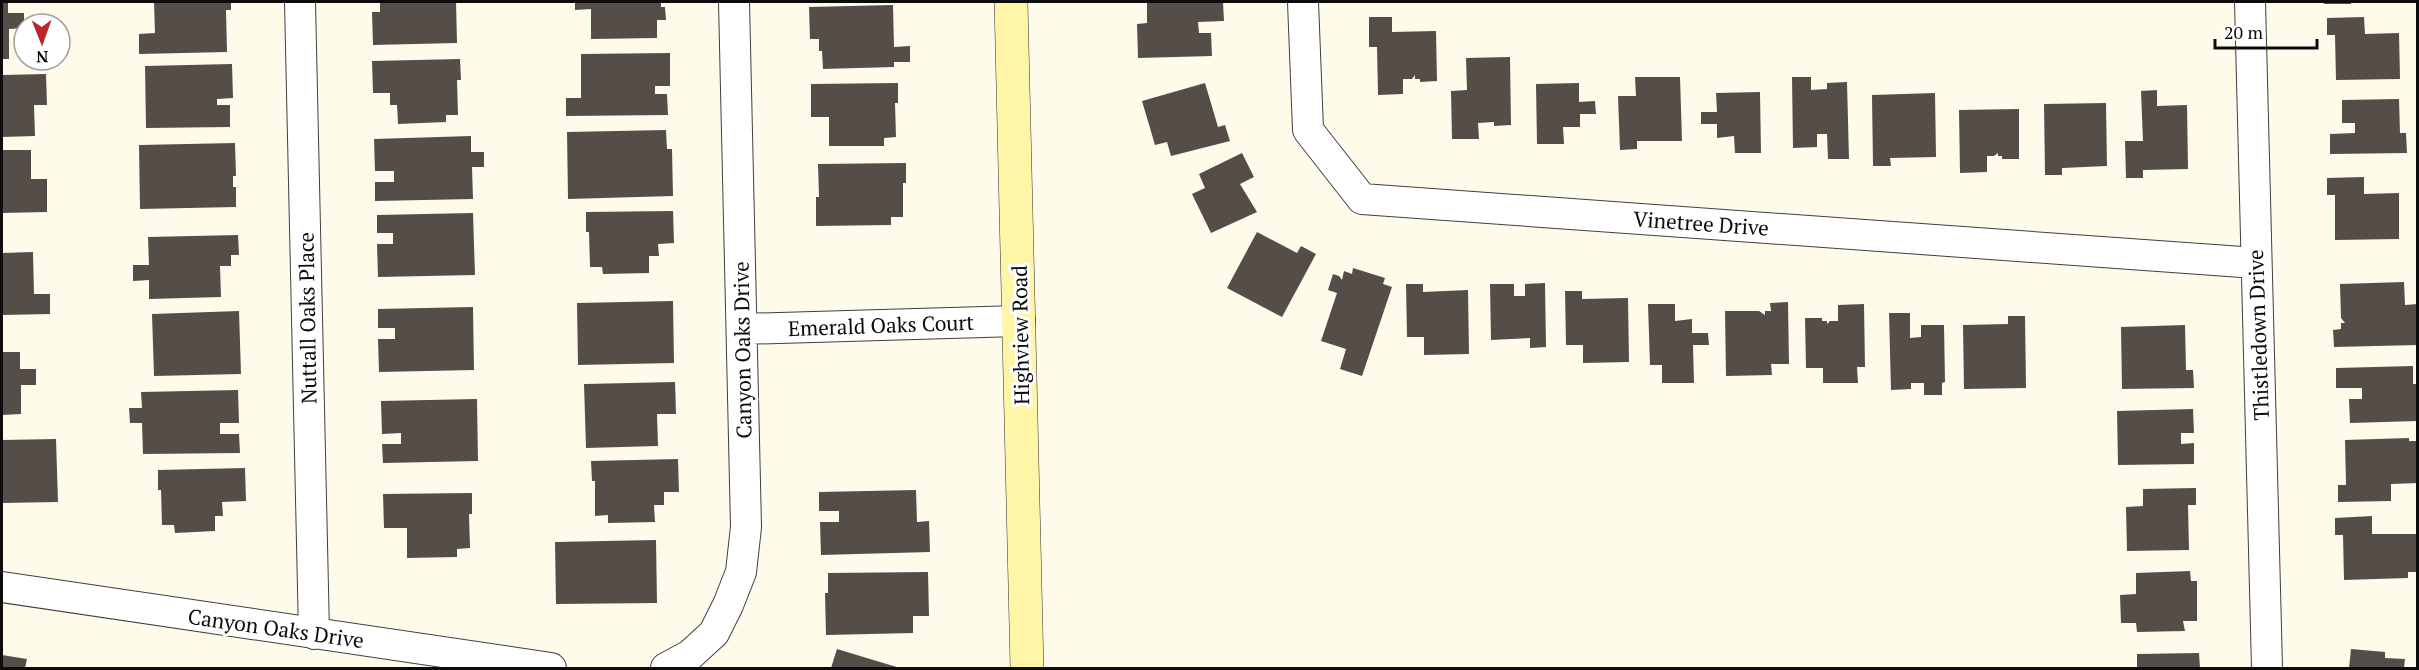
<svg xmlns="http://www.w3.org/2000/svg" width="2419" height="670" viewBox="0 0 2419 670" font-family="'PT Serif',serif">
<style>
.building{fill:#544d48}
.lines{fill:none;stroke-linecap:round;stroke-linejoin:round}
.street-casing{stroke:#3f3f3f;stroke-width:32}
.secondary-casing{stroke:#2e2e2e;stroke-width:34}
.street{stroke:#fff;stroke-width:30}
.secondary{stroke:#fef5a7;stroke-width:33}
.labels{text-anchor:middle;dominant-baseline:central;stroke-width:6;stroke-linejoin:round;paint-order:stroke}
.street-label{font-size:21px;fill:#0c0c0c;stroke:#fff}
</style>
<rect width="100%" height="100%" fill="#fffbeb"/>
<path class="building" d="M2,2H8V13H24V28L9,29V59H2Z
M154,2H231V10H226L227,52L139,54V34L155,33Z
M380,2H456L457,43L373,45L372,12H380Z
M575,2H661V7H665L666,20H657V38L591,39V9L575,10Z
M1223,2L1224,21L1198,22L1199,33H1211L1212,56L1138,58L1137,24L1147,23V3Z
M2324,2H2351V4H2324Z
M893,5L894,47L910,46V62H894V67L823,69L822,51H819V39H810L809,7Z
M1369,17H1392V32L1436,31L1437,81L1420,82V79H1415V75L1412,79H1403V94L1378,95L1377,47H1369Z
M2364,17L2365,34L2399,33L2400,79L2336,80L2335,35H2327V18Z
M670,53V86H655V94H667L668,115L566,116V98H581V54Z
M1510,57L1511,125L1494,126V122L1478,123L1479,139H1452L1451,91L1467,90L1466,58Z
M460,59L461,80H457L458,115H446V122L398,124L397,105H390V93H373L372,61Z
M232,64L233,98L217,99V105H230V127L146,128L145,66Z
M46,74L47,105H34L35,136L2,137V75Z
M1635,77H1680L1682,141H1637V149L1620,150L1618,96H1636Z
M1792,77H1811V90L1827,89V83L1847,82L1849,159H1828L1827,134H1817V147L1793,148Z
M898,83V103H895L896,137L884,138V146H829V117H811V84Z
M1205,83L1218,127L1225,125L1230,141L1171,156L1167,142L1155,145L1142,101Z
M1579,83V102L1595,101L1596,114H1580V127H1563L1564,144H1537L1536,84Z
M2157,90V106L2187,105L2188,169L2143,170V178H2126L2125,141H2143L2141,91Z
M1760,92L1761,153H1735L1734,136L1717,138V124H1701V112H1717L1716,93Z
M1935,93L1936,157L1890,158L1891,166H1873L1872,95Z
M2399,99L2400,133H2406L2407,153L2330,154V134L2355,133V123H2342V100Z
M2106,103L2107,166L2062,168V175H2045L2044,104Z
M2019,109V159H2002V156H1998V153L1994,156H1987V172L1960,173L1959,110Z
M666,130L667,149H672L673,196L568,199L567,132Z
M471,136V152H484V167H472L473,199L375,201V182H394V171H375L374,139Z
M235,143L236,176H233V187H236V207L140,209L139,145Z
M2,150H31V179H47V212L2,213Z
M1242,153L1254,177L1240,184L1257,212L1211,233L1192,194L1205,188L1199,174Z
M906,163V183H903V217H891V225L816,226V197H819L818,164Z
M2364,177V194L2399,193V239L2335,240V195H2327V178Z
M673,211L674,243L658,244L659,256H649V273L603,274L602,267H590L589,232H586V212Z
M473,213L475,275L378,277L377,244H393V233H377V215Z
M1257,232L1297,253L1301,246L1316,254L1282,317L1227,288Z
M238,235L239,255H231V266H220L221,297L149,299V280L133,281V265H149L148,237Z
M33,252L34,294H50V314L2,315V253Z
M1353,268L1385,278L1383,284L1392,287L1362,376L1340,369L1346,349L1321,341L1337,293L1328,290L1333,274L1339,276L1342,280L1344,271L1352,274Z
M2404,282L2405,305L2418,304V345L2334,347L2333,330L2341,329V323H2345L2341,318L2340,284Z
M1545,283L1546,347L1530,348V338L1491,340L1490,284H1514V296H1525V284Z
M1406,284H1423V292L1468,290L1469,354L1424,355V337H1407Z
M1565,291H1582V299L1628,298L1629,362L1583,363V345H1566Z
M673,301L674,363L578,365L577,303Z
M1788,302L1789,364H1771L1772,375L1726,376L1725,311H1759L1765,315V311H1771L1770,303Z
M1648,304H1675V321L1692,319V333H1708L1709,345H1693L1694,383H1662V365H1650Z
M1864,304L1865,367H1857L1858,383H1823V368H1806L1805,318H1822V321H1827V324L1830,321H1838V305Z
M473,307L474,370L379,372L378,339H395V328H378V309Z
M239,311L241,374L154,376L152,314Z
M1889,313H1910V338L1921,337V325H1944L1945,382L1942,383V395H1924V383H1911V389L1891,390Z
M2008,316H2025L2026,388L1964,389L1963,325L2008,324Z
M2185,325L2186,370H2193L2194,388L2122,389L2121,327Z
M2,352H20V369H36V385H21V414L2,415Z
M2413,366V384H2418V421L2350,423L2349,399H2362V388H2336V368Z
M675,382L676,414H657L658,446L586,448L584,384Z
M238,390L239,423H220V434H239L240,453L143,454L142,423H130L129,408H142L141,392Z
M477,399L478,461L383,463L382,444H401V433L382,434L381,401Z
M2193,409L2194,433H2181V444L2194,443V464L2118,465L2117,411Z
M2409,438V441H2418V483L2391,484V501L2338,502V485H2346L2345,440Z
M56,439L58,502L2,503V440Z
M678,459L679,492H664V505H654L655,522L608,523V515L595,516V481H592L591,461Z
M245,468L246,501L222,502L223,516H215V531L175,533L174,525H162L161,490H158V470Z
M2196,488V505H2188L2189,550L2127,551L2126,507L2143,506V489Z
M916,490L917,522L929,521L930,552L821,555L820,522H839V511H819V492Z
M472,493V514H469L470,548L457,549V557L407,558V528H384L383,494Z
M2372,516V534H2418V572H2408V578L2344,580L2343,535H2335V518Z
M656,540L657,603L556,604L555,542Z
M2190,571L2191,581H2197V621H2183L2185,631L2137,632L2136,623H2121L2120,595L2136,594V573Z
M928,572L929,616H913V633L826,635L825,593H828V573Z
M837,649L900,668H831Z
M2351,649L2385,652V658L2405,659L2404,668H2349Z
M2199,653L2200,668H2137V654Z
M2,655L27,659L25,668H2Z"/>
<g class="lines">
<g class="street-casing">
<path id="street" d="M300,2L314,634
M1303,2L1308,130L1362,199L2256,263
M2250,2L2267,668
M742,329L1020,321
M2,587L551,668
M666,668L690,655L714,633L728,605L741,572L746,527L734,2"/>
</g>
<g class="secondary-casing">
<path id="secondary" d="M1011,2L1027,668"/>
</g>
<use href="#street" class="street"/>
<use href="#secondary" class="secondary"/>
</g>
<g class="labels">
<g class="street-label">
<text transform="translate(1701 223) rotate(4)">Vinetree Drive</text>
<text transform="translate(307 318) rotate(-91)">Nuttall Oaks Place</text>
<text transform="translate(881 325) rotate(-2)">Emerald Oaks Court</text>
<text transform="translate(1020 335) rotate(-91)">Highview Road</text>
<text transform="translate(2258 335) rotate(-92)">Thistledown Drive</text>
<text transform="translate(742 350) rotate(-91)">Canyon Oaks Drive</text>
<text transform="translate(276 628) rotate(8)">Canyon Oaks Drive</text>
</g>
</g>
<rect width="2419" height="670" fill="none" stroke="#0c0c0c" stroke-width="6"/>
<g transform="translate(42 42) rotate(179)"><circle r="28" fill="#ffffff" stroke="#9e9e9e" stroke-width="1.5"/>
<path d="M0-4.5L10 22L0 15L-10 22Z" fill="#b9272b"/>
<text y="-9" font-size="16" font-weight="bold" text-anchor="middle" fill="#0c0c0c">N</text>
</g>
<path d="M2215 39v9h102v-9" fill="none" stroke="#0c0c0c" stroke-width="3"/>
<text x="2224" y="39" font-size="18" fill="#0c0c0c" stroke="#ffffff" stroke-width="4.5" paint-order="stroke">20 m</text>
</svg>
